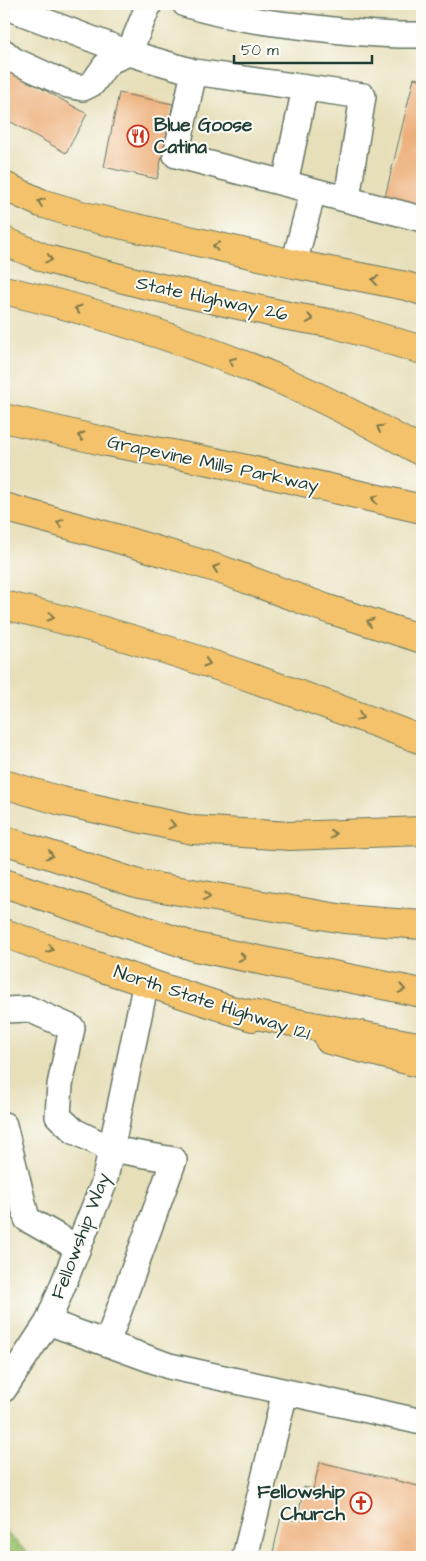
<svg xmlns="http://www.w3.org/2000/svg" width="426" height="1561" viewBox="0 0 426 1561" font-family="'Architects Daughter',sans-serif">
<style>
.grass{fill:url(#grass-dots);stroke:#5e8152}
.building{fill:#edaf79}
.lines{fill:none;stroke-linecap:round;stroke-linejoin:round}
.minor-casing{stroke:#657663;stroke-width:28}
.major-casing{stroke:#657663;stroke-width:30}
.highway-casing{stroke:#657663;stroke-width:30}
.minor{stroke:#fff;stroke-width:25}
.major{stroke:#f3c26a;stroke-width:28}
.highway{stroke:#f3c26a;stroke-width:28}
.oneway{stroke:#7e794c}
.labels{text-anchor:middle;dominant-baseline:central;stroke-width:4;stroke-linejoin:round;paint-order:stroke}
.poi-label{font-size:19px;font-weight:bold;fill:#1f3d34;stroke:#fdfcf7;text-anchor:start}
.street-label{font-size:19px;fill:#1f3d34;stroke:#fdfcf7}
</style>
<defs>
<pattern id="grass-dots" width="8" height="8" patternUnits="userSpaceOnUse" patternTransform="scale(1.25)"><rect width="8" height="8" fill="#9dc571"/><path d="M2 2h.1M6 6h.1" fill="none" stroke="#7fa15e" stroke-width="1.8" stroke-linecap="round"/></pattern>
</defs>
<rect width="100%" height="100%" fill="#fdfcf7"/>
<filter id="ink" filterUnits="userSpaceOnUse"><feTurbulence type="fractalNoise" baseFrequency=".02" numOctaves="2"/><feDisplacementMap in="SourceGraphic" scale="10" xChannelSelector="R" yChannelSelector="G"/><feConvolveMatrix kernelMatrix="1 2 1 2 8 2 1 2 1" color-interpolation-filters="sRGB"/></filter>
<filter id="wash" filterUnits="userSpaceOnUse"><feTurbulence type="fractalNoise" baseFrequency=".0096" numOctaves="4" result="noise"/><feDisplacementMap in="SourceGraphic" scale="20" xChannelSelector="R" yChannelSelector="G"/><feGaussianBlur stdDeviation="1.12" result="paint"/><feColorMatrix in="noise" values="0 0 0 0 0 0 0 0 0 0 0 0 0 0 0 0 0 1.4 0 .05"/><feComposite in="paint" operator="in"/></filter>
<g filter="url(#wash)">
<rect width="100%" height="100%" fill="#e7dfba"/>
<path class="grass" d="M4,1530L32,1557H4Z"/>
<g id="blocks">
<path class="building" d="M4,67L87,114L66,153L4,118Z
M414,78L422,80V207L385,197Z
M119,93L173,104L157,179L104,167Z
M320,1462L422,1487V1557H272L281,1517L297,1521L304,1487L313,1489Z"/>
</g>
</g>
<g filter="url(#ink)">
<use href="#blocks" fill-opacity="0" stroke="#657663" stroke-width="1"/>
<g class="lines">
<g class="minor-casing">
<path id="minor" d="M185,4C222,16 260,22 299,26C340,31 381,36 422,35
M4,6L129,53L194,72L176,155L422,219
M4,52L13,60L68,85L83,88L93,83L105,66L112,60L129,53L149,4
M194,72L363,96L347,199
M285,183L305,88
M294,264L313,191
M4,1010L29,1009L72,1028L60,1085L58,1116L74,1131L111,1149L174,1160L107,1343
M4,1125L27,1219L78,1248
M48,1322L169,1366L422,1422
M4,1389L48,1322L104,1183L146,982
M245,1557L285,1392"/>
</g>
<g class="major-casing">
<path id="major" d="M4,186L41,203L84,216L294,264L406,286L422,291
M4,241L47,259L143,284L288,316L335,324L422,350
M4,933L87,963L252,1017
M329,1040L422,1064"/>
</g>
<g class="highway-casing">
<path id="highway" d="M4,290C98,312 191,342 281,380C330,401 376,426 422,452
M4,418L107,442L215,462L422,509
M4,507L112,537L219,569L325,608L422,639
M4,605C146,638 285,688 422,740
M4,784L61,801L193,830L290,836L422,831
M4,840L139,884L344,919L422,925
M4,883L195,947L422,993
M230,1010L422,1047"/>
</g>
<use href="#minor" class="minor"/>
<use href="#major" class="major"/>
<use href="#highway" class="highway"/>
</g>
<defs><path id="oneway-chevron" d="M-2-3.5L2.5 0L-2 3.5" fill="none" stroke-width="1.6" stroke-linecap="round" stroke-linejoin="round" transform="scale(1.25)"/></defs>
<g class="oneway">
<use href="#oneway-chevron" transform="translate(41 202) rotate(-160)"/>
<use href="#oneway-chevron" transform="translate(216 246) rotate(-167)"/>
<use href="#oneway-chevron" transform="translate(49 259) rotate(18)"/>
<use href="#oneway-chevron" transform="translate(375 280) rotate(-169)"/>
<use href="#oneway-chevron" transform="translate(78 309) rotate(-164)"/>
<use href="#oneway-chevron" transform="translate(310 319) rotate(10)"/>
<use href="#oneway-chevron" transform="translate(232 361) rotate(-158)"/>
<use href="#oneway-chevron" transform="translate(380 428) rotate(-151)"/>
<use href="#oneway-chevron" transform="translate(81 436) rotate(-167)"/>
<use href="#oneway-chevron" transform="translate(375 499) rotate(-167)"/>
<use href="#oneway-chevron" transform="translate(60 523) rotate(-165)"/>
<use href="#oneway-chevron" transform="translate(216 568) rotate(-162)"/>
<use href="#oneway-chevron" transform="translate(51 617) rotate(15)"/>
<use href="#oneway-chevron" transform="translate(370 622) rotate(-162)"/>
<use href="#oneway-chevron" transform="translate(207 663) rotate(17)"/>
<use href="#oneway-chevron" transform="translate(360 717) rotate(20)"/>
<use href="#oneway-chevron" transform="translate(172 825) rotate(13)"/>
<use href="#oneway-chevron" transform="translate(333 834) rotate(-3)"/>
<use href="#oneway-chevron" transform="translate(50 855) rotate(18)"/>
<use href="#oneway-chevron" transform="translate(207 896) rotate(10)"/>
<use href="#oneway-chevron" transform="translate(50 949) rotate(20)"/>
<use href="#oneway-chevron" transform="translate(242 957) rotate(11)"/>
<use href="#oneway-chevron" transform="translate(402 989) rotate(11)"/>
</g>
</g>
<defs>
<g id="restaurant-ring" transform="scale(1.125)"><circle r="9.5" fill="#fdfcf7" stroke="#c8321e" stroke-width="1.5"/><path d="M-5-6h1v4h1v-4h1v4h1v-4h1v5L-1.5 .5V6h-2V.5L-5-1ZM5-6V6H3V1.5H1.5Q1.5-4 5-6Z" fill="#c8321e"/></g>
<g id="church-ring" transform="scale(1.125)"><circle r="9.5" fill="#fdfcf7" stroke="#c8321e" stroke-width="1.5"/><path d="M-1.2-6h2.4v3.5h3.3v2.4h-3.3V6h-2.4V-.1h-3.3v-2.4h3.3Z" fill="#c8321e"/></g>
</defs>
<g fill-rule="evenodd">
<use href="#restaurant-ring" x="138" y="136"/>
<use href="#church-ring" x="361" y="1503"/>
</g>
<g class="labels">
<g class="poi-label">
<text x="154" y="125">Blue Goose<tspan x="154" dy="22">Catina</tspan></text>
<text x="345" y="1492" text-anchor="end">Fellowship<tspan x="345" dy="22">Church</tspan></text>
</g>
<g class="street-label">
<text transform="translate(212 299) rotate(12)">State Highway 26</text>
<text transform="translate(213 464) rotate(12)">Grapevine Mills Parkway</text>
<text transform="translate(212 1003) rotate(18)">North State Highway 121</text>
<text transform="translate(81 1236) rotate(-69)">Fellowship Way</text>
</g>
</g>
<rect width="426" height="1561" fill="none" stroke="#fdfcf7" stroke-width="20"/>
<path d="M234 55v8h138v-8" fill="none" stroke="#1f3d34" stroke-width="2.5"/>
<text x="241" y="55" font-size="15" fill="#1f3d34" stroke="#fdfcf7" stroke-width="4" paint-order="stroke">50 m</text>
</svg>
